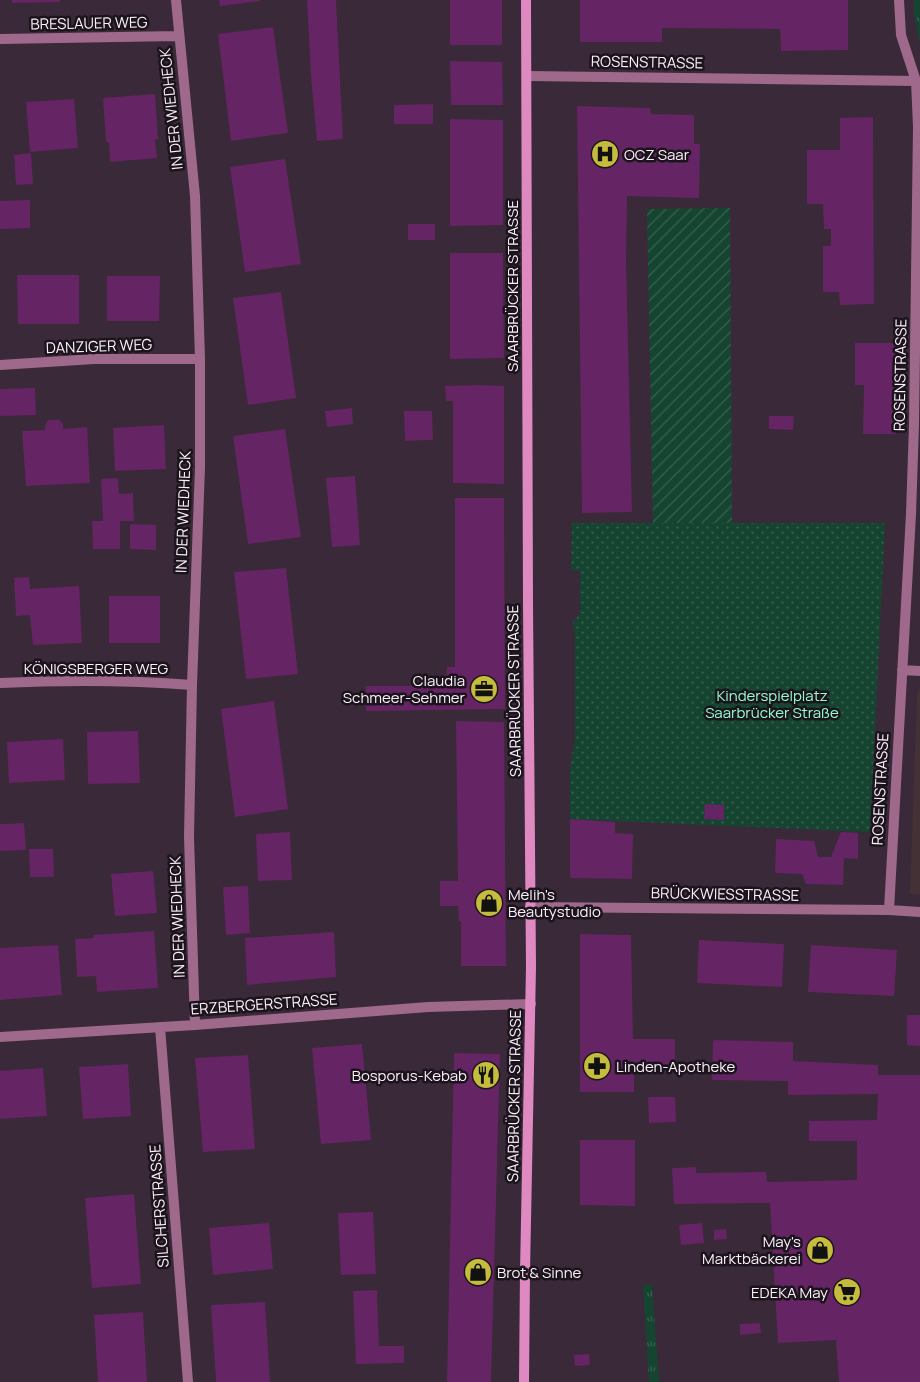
<svg xmlns="http://www.w3.org/2000/svg" width="920" height="1382" viewBox="0 0 920 1382" font-family="Manrope,sans-serif">
<style>
.education{fill:#443136}
.grass{fill:url(#grass-tufts)}
.park{fill:url(#park-dots)}
.garden{fill:url(#garden-furrows)}
.building{fill:#652463}
.lines{fill:none;stroke-linecap:round;stroke-linejoin:round}
.minor{stroke:#9f698c;stroke-width:10}
.secondary{stroke:#df89c1;stroke-width:10}
.labels{text-anchor:middle;dominant-baseline:central;stroke-width:5;stroke-linejoin:round;paint-order:stroke}
.street-label{font-size:15px;fill:#fcf0fa;stroke:#1c141c}
.poi-label{font-size:15px;fill:#fcf0fa;stroke:#1c141c;text-anchor:start}
.park-label{font-size:15px;fill:#91fecb;stroke:#1c141c}
</style>
<defs>
<pattern id="grass-tufts" width="24" height="20" patternUnits="userSpaceOnUse" patternTransform="scale(1.25)"><rect width="24" height="20" fill="#154531"/><path d="M3 7l-1-3M5 7V3M7 7l1-3M15 17l-1-3M17 17v-4M19 17l1-3" fill="none" stroke="#386050"/></pattern>
<pattern id="park-dots" width="8" height="8" patternUnits="userSpaceOnUse" patternTransform="scale(1.25)"><rect width="8" height="8" fill="#154531"/><path d="M2 2h.1M6 6h.1" fill="none" stroke="#386050" stroke-width="1.8" stroke-linecap="round"/></pattern>
<pattern id="garden-furrows" width="10" height="10" patternUnits="userSpaceOnUse" patternTransform="scale(1.25)"><rect width="10" height="10" fill="#154531"/><path d="M-1 1l2-2M0 10L10 0M9 11l2-2" fill="none" stroke="#386050"/></pattern>
</defs>
<rect width="100%" height="100%" fill="#3a2938"/>
<path class="education" d="M920,688V894H910L917,695Z"/>
<path class="grass" d="M914,0H920V44L914,15Z
M652,1284L659,1382H649L643,1285Z"/>
<path class="park" d="M572,523H885L870,832L570,819V769L575,739V638L573,621L580,614V571L571,570Z"/>
<path class="garden" d="M730,208L732,523H653L647,209Z"/>
<path class="building" d="M12,0H60V2L12,3Z
M219,0H260V1L220,6Z
M307,0H336L343,139L317,141L311,76Z
M450,0H502V45H450Z
M580,0H848V50L781,51L780,29L662,28V42H580Z
M273,27L288,133L231,141L218,34Z
M450,61L502,62L503,105H451Z
M155,94L158,139H155L157,158L110,162L109,142H106L103,98Z
M74,99L78,148L30,152L26,102Z
M433,104V124H394V105Z
M577,106L650,108L651,114L694,115V144H700L699,198L627,196L626,259L632,512L582,513Z
M873,117L874,304L840,305L839,292H823V246H831V229H824L823,204H807V150H840V118Z
M450,119L503,120V225L450,226Z
M31,153L33,184L16,185L14,155Z
M285,159L301,264L245,272L230,167Z
M30,200V228L0,229V201Z
M408,224H435V240H408Z
M450,253H503L504,358L450,359Z
M17,275H79V324H18Z
M107,276H160L159,321H107Z
M281,292L296,398L248,405L233,298Z
M855,343H897L896,434H863L864,385H855Z
M478,385L504,386V484L453,483V401H446L445,386Z
M35,388L36,415L0,416V389Z
M352,408L353,424L327,427L325,411Z
M404,411H432L433,440L405,441Z
M769,416H794L793,430L769,429Z
M48,420H59L63,424V429L87,427L90,483L26,486L22,431L45,430V426Z
M164,425L166,469L115,471L113,428Z
M285,429L301,537L248,544L233,436Z
M355,476L360,545L332,547L326,478Z
M118,478L119,494L133,493L134,521H120V549H93L92,521H103L101,479Z
M455,498H504L505,709L366,711V686H446L447,667H455Z
M130,524L156,525V550L130,549Z
M286,568L298,674L246,679L234,572Z
M29,577L30,589L79,586L82,643L33,645L30,615L16,616L14,578Z
M109,596H160V643H109Z
M274,701L288,809L235,817L221,709Z
M456,721L504,722L506,966H461V921H459L458,906H440V881H458Z
M138,731L140,783L88,784L87,732Z
M63,739L65,780L9,783L7,742Z
M705,804L724,805V820L704,819Z
M570,819L615,822V833L633,834L632,879L570,878Z
M24,823L26,850L0,851V824Z
M290,832L292,880L258,881L256,834Z
M841,832L858,833V859L844,858L843,885L806,884L802,874L775,873L776,839L814,841L818,857H831Z
M29,849H53L54,877H30Z
M153,871L157,913L115,916L111,874Z
M248,886L250,933L226,935L223,887Z
M154,931L158,988L97,992L96,976L77,977L75,939L94,938L93,935Z
M334,932L336,977L247,985L245,938Z
M580,934L631,935L633,1039H675V1065L634,1064V1092H580Z
M699,940L784,944L782,987L697,983Z
M58,945L62,995L0,1000V948Z
M811,945L897,950L894,996L808,992Z
M907,1015H920V1046L907,1045Z
M713,1040L793,1042V1061L878,1065V1075H920V1382H839L836,1340L778,1343L770,1203L674,1204L672,1168L696,1167V1173L766,1172L767,1182L857,1180V1141H809V1121L877,1120L878,1094L788,1095V1081L712,1080Z
M362,1044L371,1140L321,1144L312,1048Z
M454,1053L500,1054L491,1382H447Z
M248,1055L255,1149L203,1152L195,1058Z
M128,1064L131,1116L83,1119L79,1067Z
M43,1068L47,1116L0,1119V1071Z
M648,1097H675L676,1122L649,1123Z
M580,1140H635V1206L580,1205Z
M134,1194L141,1284L92,1288L85,1198Z
M373,1212L376,1274L341,1275L338,1213Z
M269,1223L273,1269L213,1275L209,1228Z
M702,1223L704,1243L681,1245L679,1225Z
M726,1229L727,1239L714,1240V1230Z
M377,1290L379,1346H404V1363L356,1364L353,1291Z
M265,1302L270,1382H216L211,1305Z
M143,1312L147,1382H98L94,1315Z
M760,1323L761,1333L740,1335V1324Z
M589,1354L590,1365L575,1366L574,1355Z"/>
<g class="lines">
<path class="minor" d="M176,0L195,196L200,359V467L192,685L189,837L195,1025
M0,39L178,36
M527,76L916,81
M0,365L94,359H200
M902,670L920,671
M0,683C64,680 128,680 192,685
M530,907L889,910L920,912
M889,910L911,514L914,425L918,127L916,81L901,35L899,0
M160,1027L188,1382
M0,1037L195,1025L428,1007L531,1004"/>
<path class="secondary" d="M524,1382L525,1272L531,967L528,604L526,0"/>
</g>
<defs>
<g id="hospital-disc" transform="scale(1.4375)"><circle r="9.5" fill="#c5bc3d" stroke="#1c141c"/><path d="M-5-5h3v3.5h4V-5h3V5h-3V1.5h-4V5h-3Z" fill="#111"/></g>
<g id="office-disc" transform="scale(1.4375)"><circle r="9.5" fill="#c5bc3d" stroke="#1c141c"/><path d="M-6-3h4V-5.5h4V-3h4V5H-6ZM-1-4.5V-3h2v-1.5ZM-6 0V1H6V0Z" fill="#111"/></g>
<g id="shop-disc" transform="scale(1.4375)"><circle r="9.5" fill="#c5bc3d" stroke="#1c141c"/><path d="M-5-2.5h2.3a2.7 3.5 0 0 1 5.4 0H5L5.5 6h-11ZM-1.5-2.5h3a1.5 2.3 0 0 0-3 0Z" fill="#111"/></g>
<g id="pharmacy-disc" transform="scale(1.4375)"><circle r="9.5" fill="#c5bc3d" stroke="#1c141c"/><path d="M-2-6h4v4h4v4h-4v4h-4v-4h-4v-4h4Z" fill="#111"/></g>
<g id="restaurant-disc" transform="scale(1.4375)"><circle r="9.5" fill="#c5bc3d" stroke="#1c141c"/><path d="M-5-6h1v4h1v-4h1v4h1v-4h1v5L-1.5 .5V6h-2V.5L-5-1ZM5-6V6H3V1.5H1.5Q1.5-4 5-6Z" fill="#111"/></g>
<g id="supermarket-disc" transform="scale(1.4375)"><circle r="9.5" fill="#c5bc3d" stroke="#1c141c"/><path d="M-6-5.5h2.5l.6 2H6L4.5 2H-2.5L-4.4-4H-6ZM-1.5 3.2a1.3 1.3 0 1 0 .1 0ZM3 3.2a1.3 1.3 0 1 0 .1 0Z" fill="#111"/></g>
</defs>
<g fill-rule="evenodd">
<use href="#hospital-disc" x="605" y="154"/>
<use href="#office-disc" x="484" y="689"/>
<use href="#shop-disc" x="489" y="903"/>
<use href="#pharmacy-disc" x="597" y="1066"/>
<use href="#restaurant-disc" x="486" y="1075"/>
<use href="#shop-disc" x="820" y="1250"/>
<use href="#shop-disc" x="478" y="1272"/>
<use href="#supermarket-disc" x="847" y="1292"/>
</g>
<g class="labels">
<g class="street-label">
<text transform="translate(89 23) rotate(-1)">BRESLAUER WEG</text>
<text transform="translate(647 62) rotate(1)">ROSENSTRASSE</text>
<text transform="translate(171 109) rotate(-96)">IN DER WIEDHECK</text>
<text transform="translate(512 286) rotate(-90)">SAARBRÜCKER STRASSE</text>
<text transform="translate(99 346) rotate(-2)">DANZIGER WEG</text>
<text transform="translate(900 375) rotate(-89)">ROSENSTRASSE</text>
<text transform="translate(183 512) rotate(-88)">IN DER WIEDHECK</text>
<text x="96" y="668">KÖNIGSBERGER WEG</text>
<text transform="translate(514 691) rotate(-91)">SAARBRÜCKER STRASSE</text>
<text transform="translate(880 789) rotate(-87)">ROSENSTRASSE</text>
<text transform="translate(725 894) rotate(1)">BRÜCKWIESSTRASSE</text>
<text transform="translate(177 917) rotate(-92)">IN DER WIEDHECK</text>
<text transform="translate(264 1004) rotate(-4)">ERZBERGERSTRASSE</text>
<text transform="translate(514 1096) rotate(-89)">SAARBRÜCKER STRASSE</text>
<text transform="translate(159 1206) rotate(-94)">SILCHERSTRASSE</text>
</g>
<g class="poi-label">
<text x="624" y="154">OCZ Saar</text>
<text x="465" y="680" text-anchor="end">Claudia<tspan x="465" dy="17">Schmeer-Sehmer</tspan></text>
<text x="508" y="894">Melih's<tspan x="508" dy="17">Beautystudio</tspan></text>
<text x="616" y="1066">Linden-Apotheke</text>
<text x="467" y="1075" text-anchor="end">Bosporus-Kebab</text>
<text x="801" y="1241" text-anchor="end">May's<tspan x="801" dy="17">Marktbäckerei</tspan></text>
<text x="497" y="1272">Brot &amp; Sinne</text>
<text x="828" y="1292" text-anchor="end">EDEKA May</text>
</g>
<g class="park-label">
<text x="772" y="695">Kinderspielplatz<tspan x="772" dy="17">Saarbrücker Straße</tspan></text>
</g>
</g>
</svg>
